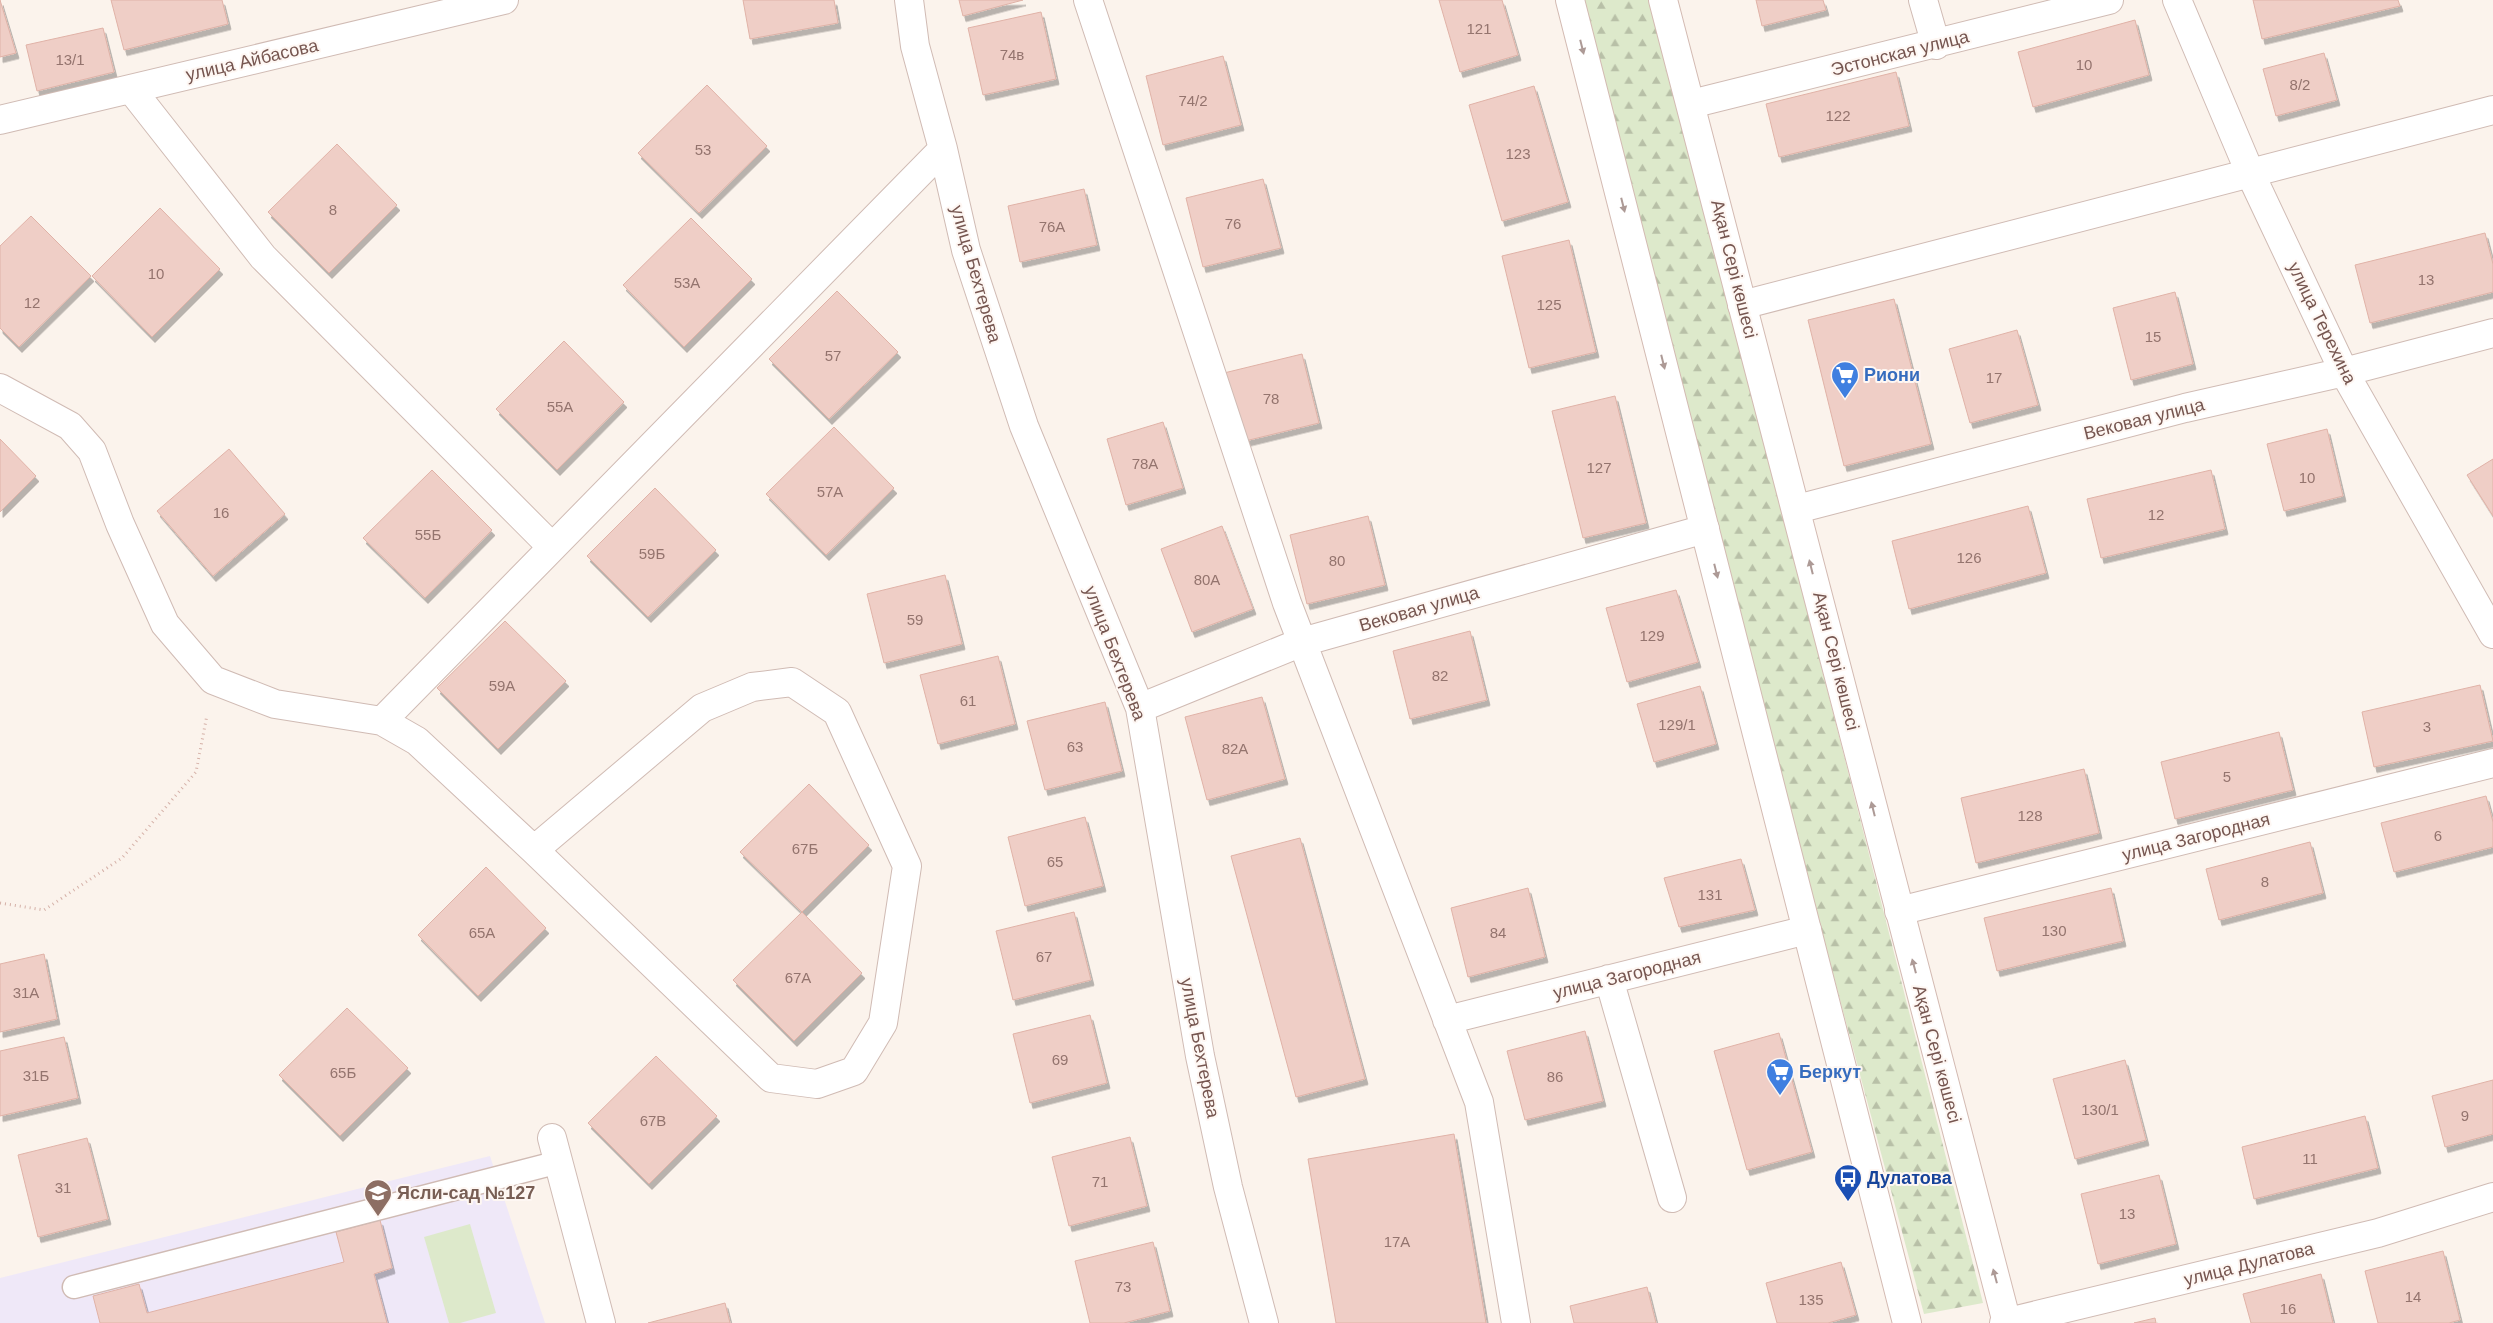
<svg xmlns="http://www.w3.org/2000/svg" width="2493" height="1323" viewBox="0 0 2493 1323" font-family="Arial,sans-serif">
<style>
.education{fill:#efe8f8}
.forest{fill:url(#forest-firs)}
.garden{fill:#dde9cb}
.building{fill:#efcec6;stroke:#e0b2a7;filter:url(#shadow)}
.lines{fill:none;stroke-linecap:round;stroke-linejoin:round}
.lane-casing{stroke:#d0bbb4;stroke-width:25}
.street-casing{stroke:#d0bbb4;stroke-width:30}
.secondary-casing{stroke:#d3bab2;stroke-width:30}
.path{stroke:#d5b1a8;stroke-width:3;stroke-dasharray:1 4;stroke-linecap:butt}
.lane{stroke:#fff;stroke-width:22}
.street{stroke:#fff;stroke-width:28}
.secondary{stroke:#fff;stroke-width:28}
.oneway{fill:#ad9a96}
.labels{text-anchor:middle;dominant-baseline:central;stroke-width:4;stroke-linejoin:round;paint-order:stroke}
.number-label{font-size:15px;fill:#94746e}
.street-label{font-size:18px;fill:#765650;stroke:#fef7f3}
.shop-label{font-size:18px;font-weight:bold;fill:#366cbe;stroke:#fef7f3;text-anchor:start}
.transit-label{font-size:18px;font-weight:bold;fill:#164399;stroke:#fef7f3;text-anchor:start}
.education-label{font-size:18px;font-weight:bold;fill:#785e54;stroke:#fef7f3;text-anchor:start}
</style>
<defs>
<pattern id="forest-firs" width="22" height="20" patternUnits="userSpaceOnUse" patternTransform="scale(1.25)"><rect width="22" height="20" fill="#dde9cb"/><path d="M5 1l3.5 6h-7zM16 11l3.5 6h-7z" fill="#b8c0a7"/></pattern>
<filter id="shadow"><feDropShadow dx="3" dy="5.5" stdDeviation="0" flood-color="#0004"/></filter>
</defs>
<rect width="100%" height="100%" fill="#fbf3ec"/>
<path class="education" d="M490,1156L545,1323H0V1278Z"/>
<path class="forest" d="M1582,0H1649L1730,307L1983,1303L1924,1314L1820,925Z"/>
<path class="garden" d="M470,1224L496,1313L460,1323H449L424,1237Z"/>
<path class="building" d="M0,0L16,53L0,57Z
M111,0H222L228,24L124,50Z
M743,0H834L838,23L750,39Z
M959,0H1023L963,16Z
M1439,0H1502L1518,55L1460,72Z
M1756,0H1823L1826,10L1762,26Z
M2253,0H2398L2400,6L2262,39Z
M1041,12L1056,79L983,95L968,28Z
M2135,20L2149,75L2033,107L2018,52Z
M103,28L114,72L37,91L26,45Z
M2324,53L2337,100L2276,116L2263,69Z
M1223,56L1241,125L1163,145L1146,76Z
M1896,72L1909,126L1779,157L1766,104Z
M707,85L767,146L699,213L638,153Z
M1534,86L1568,202L1502,221L1469,105Z
M337,144L397,205L329,273L268,212Z
M1263,179L1281,248L1203,267L1186,198Z
M1084,189L1097,245L1020,262L1008,206Z
M160,208L220,269L152,337L92,276Z
M31,216L91,276L19,347L0,328V246Z
M691,218L752,279L684,347L623,285Z
M2485,233L2493,264V292L2370,323L2355,265Z
M1569,240L1596,352L1529,368L1502,256Z
M837,291L898,352L829,419L769,359Z
M2175,292L2193,364L2131,380L2113,308Z
M1894,299L1931,444L1844,466L1808,320Z
M2017,330L2038,405L1970,423L1949,349Z
M564,341L624,402L557,470L496,409Z
M1302,354L1319,423L1241,442L1224,373Z
M1615,396L1646,523L1583,538L1552,411Z
M1163,422L1183,488L1126,505L1107,439Z
M834,427L894,488L826,555L766,494Z
M2327,429L2343,496L2284,511L2267,444Z
M0,439L36,476L0,512Z
M229,449L285,514L213,576L157,511Z
M2493,459V516L2467,475Z
M432,470L492,530L425,598L363,538Z
M2211,470L2225,529L2101,558L2087,499Z
M655,488L716,550L648,617L587,556Z
M2028,506L2046,573L1909,609L1892,541Z
M1368,516L1385,585L1307,604L1290,535Z
M1222,526L1253,609L1192,632L1161,549Z
M945,575L962,644L884,663L867,594Z
M1676,590L1698,662L1627,682L1606,608Z
M505,621L566,681L498,749L437,688Z
M1470,631L1487,700L1410,719L1393,651Z
M998,656L1015,724L938,744L920,675Z
M2480,685L2493,741L2374,767L2362,712Z
M1700,686L1716,744L1654,762L1637,704Z
M1262,697L1285,779L1207,800L1185,717Z
M1105,702L1122,771L1045,790L1027,721Z
M2279,732L2293,790L2175,819L2161,762Z
M2084,769L2099,833L1976,863L1961,798Z
M809,784L869,845L802,912L740,852Z
M2486,796L2493,822V847L2394,872L2381,823Z
M1085,817L1103,886L1025,906L1008,837Z
M1300,838L1365,1079L1296,1097L1231,856Z
M2310,842L2323,893L2219,920L2206,869Z
M1741,859L1755,910L1679,927L1664,878Z
M486,867L546,928L478,996L418,935Z
M1528,888L1545,957L1468,977L1451,908Z
M2111,888L2123,941L1997,971L1984,918Z
M802,912L862,973L794,1041L733,980Z
M1074,912L1091,980L1013,1000L996,931Z
M44,954L57,1019L0,1032V964Z
M347,1008L408,1068L340,1136L279,1075Z
M1090,1015L1107,1083L1030,1103L1013,1034Z
M1585,1031L1603,1101L1525,1120L1507,1051Z
M1779,1033L1812,1152L1747,1170L1714,1051Z
M64,1037L78,1098L0,1116V1051Z
M656,1056L717,1116L649,1184L588,1123Z
M2125,1060L2146,1140L2075,1159L2053,1079Z
M2493,1080V1134L2445,1147L2432,1096Z
M2365,1116L2378,1168L2254,1199L2242,1147Z
M1454,1134L1486,1323H1336L1308,1159Z
M1130,1137L1147,1206L1069,1226L1052,1157Z
M87,1138L108,1219L38,1237L18,1155Z
M2159,1175L2176,1244L2098,1264L2081,1194Z
M380,1220L392,1268L374,1274L387,1323H100L93,1296L139,1284L147,1313L344,1262L336,1232Z
M1153,1242L1170,1311L1124,1323H1090L1075,1261Z
M2443,1251L2460,1320L2449,1323H2378L2365,1271Z
M1841,1262L1856,1315L1828,1323H1777L1766,1283Z
M2321,1274L2333,1323H2251L2243,1294Z
M1647,1287L1656,1323H1574L1570,1306Z
M725,1303L730,1323H648Z
M2155,1318L2156,1323H2134Z"/>
<g class="lines">
<g class="lane-casing">
<path id="lane" d="M74,1287L559,1162"/>
</g>
<g class="street-casing">
<path id="street" d="M909,0L915,46L943,149L966,250L1024,426L1140,708L1200,1056L1228,1187L1264,1323
M1088,0L1287,603L1479,1102L1516,1323
M1923,0L1936,45
M2177,0L2251,175L2344,372L2493,634
M131,89L263,257L552,547
M1691,104L2109,0
M0,120L504,0
M1742,305L2493,110
M0,388L70,426L92,451L120,524L165,624L213,680L275,704L382,721L417,741L534,850L771,1078L817,1084L854,1071L883,1023L907,866L837,712L792,682L752,687L702,708L534,850
M1797,509L2185,408L2344,372L2493,333
M1140,708L1302,642L1705,529
M382,721L943,149
M1899,911L2493,763
M1609,979L1672,1198
M1447,1020L1807,930
M552,1138L601,1323
M2004,1323L2378,1233L2493,1197"/>
</g>
<g class="secondary-casing">
<path id="secondary" d="M1570,0L1907,1323
M1663,0L2007,1323"/>
</g>
<path class="path" d="M0,903L44,910L122,858L196,772L207,715"/>
<use href="#lane" class="lane"/>
<use href="#street" class="street"/>
<use href="#secondary" class="secondary"/>
</g>
<defs><path id="oneway-solid" d="M-6-.8H1V-3.2L6.5 0L1 3.2V.8H-6Z" transform="scale(1.25)"/></defs>
<g class="oneway">
<use href="#oneway-solid" transform="translate(1582 47) rotate(76)"/>
<use href="#oneway-solid" transform="translate(1623 205) rotate(76)"/>
<use href="#oneway-solid" transform="translate(1663 362) rotate(76)"/>
<use href="#oneway-solid" transform="translate(1811 567) rotate(-104)"/>
<use href="#oneway-solid" transform="translate(1716 571) rotate(76)"/>
<use href="#oneway-solid" transform="translate(1873 809) rotate(-104)"/>
<use href="#oneway-solid" transform="translate(1914 966) rotate(-105)"/>
<use href="#oneway-solid" transform="translate(1995 1276) rotate(-105)"/>
</g>
<defs>
<g id="supermarket-pin" transform="scale(1.4375)"><path d="M0 17L-7.5 6A9.5 9.5 0 1 1 7.5 6Z" fill="#3f7fe0" stroke="#fef7f3"/><path d="M-6-5.5h2.5l.6 2H6L4.5 2H-2.5L-4.4-4H-6ZM-1.5 3.2a1.3 1.3 0 1 0 .1 0ZM3 3.2a1.3 1.3 0 1 0 .1 0Z" fill="#fff"/></g>
<g id="bus-pin" transform="scale(1.4375)"><path d="M0 17L-7.5 6A9.5 9.5 0 1 1 7.5 6Z" fill="#1a4fb4" stroke="#fef7f3"/><path d="M-5-6H5V4H4V6H2V4H-2V6H-4V4H-5ZM-3.5-4V0h7V-4ZM-3.5 1.2v1.5H-2V1.2ZM2 1.2v1.5H3.5V1.2Z" fill="#fff"/></g>
<g id="school-pin" transform="scale(1.4375)"><path d="M0 17L-7.5 6A9.5 9.5 0 1 1 7.5 6Z" fill="#8d6e63" stroke="#fef7f3"/><path d="M0-5L7-2L0 1L-7-2ZM-4 1L0 2.5L4 1V4Q0 6-4 4Z" fill="#fff"/></g>
</defs>
<g fill-rule="evenodd">
<use href="#supermarket-pin" x="1845" y="375"/>
<use href="#supermarket-pin" x="1780" y="1072"/>
<use href="#bus-pin" x="1848" y="1178"/>
<use href="#school-pin" x="378" y="1193"/>
</g>
<g class="labels">
<g class="number-label">
<text x="1479" y="28">121</text>
<text x="1012" y="54">74в</text>
<text x="70" y="59">13/1</text>
<text x="2084" y="64">10</text>
<text x="2300" y="84">8/2</text>
<text x="1193" y="100">74/2</text>
<text x="1838" y="115">122</text>
<text x="703" y="149">53</text>
<text x="1518" y="153">123</text>
<text x="333" y="209">8</text>
<text x="1233" y="223">76</text>
<text x="1052" y="226">76А</text>
<text x="156" y="273">10</text>
<text x="2426" y="279">13</text>
<text x="687" y="282">53А</text>
<text x="32" y="302">12</text>
<text x="1549" y="304">125</text>
<text x="2153" y="336">15</text>
<text x="833" y="355">57</text>
<text x="1994" y="377">17</text>
<text x="1271" y="398">78</text>
<text x="560" y="406">55А</text>
<text x="1145" y="463">78А</text>
<text x="1599" y="467">127</text>
<text x="2307" y="477">10</text>
<text x="830" y="491">57А</text>
<text x="221" y="512">16</text>
<text x="2156" y="514">12</text>
<text x="428" y="534">55Б</text>
<text x="652" y="553">59Б</text>
<text x="1969" y="557">126</text>
<text x="1337" y="560">80</text>
<text x="1207" y="579">80А</text>
<text x="915" y="619">59</text>
<text x="1652" y="635">129</text>
<text x="1440" y="675">82</text>
<text x="502" y="685">59А</text>
<text x="968" y="700">61</text>
<text x="1677" y="724">129/1</text>
<text x="2427" y="726">3</text>
<text x="1075" y="746">63</text>
<text x="1235" y="748">82А</text>
<text x="2227" y="776">5</text>
<text x="2030" y="815">128</text>
<text x="2438" y="835">6</text>
<text x="805" y="848">67Б</text>
<text x="1055" y="861">65</text>
<text x="2265" y="881">8</text>
<text x="1710" y="894">131</text>
<text x="2054" y="930">130</text>
<text x="482" y="932">65А</text>
<text x="1498" y="932">84</text>
<text x="1044" y="956">67</text>
<text x="798" y="977">67А</text>
<text x="26" y="992">31А</text>
<text x="1060" y="1059">69</text>
<text x="343" y="1072">65Б</text>
<text x="36" y="1075">31Б</text>
<text x="1555" y="1076">86</text>
<text x="2100" y="1109">130/1</text>
<text x="2465" y="1115">9</text>
<text x="653" y="1120">67В</text>
<text x="2310" y="1158">11</text>
<text x="1100" y="1181">71</text>
<text x="63" y="1187">31</text>
<text x="2127" y="1213">13</text>
<text x="1397" y="1241">17А</text>
<text x="1123" y="1286">73</text>
<text x="2413" y="1296">14</text>
<text x="1811" y="1299">135</text>
<text x="2288" y="1308">16</text>
</g>
<g class="street-label">
<text transform="translate(1900 53) rotate(-14)">Эстонская улица</text>
<text transform="translate(252 60) rotate(-13)">улица Айбасова</text>
<text transform="translate(1734 269) rotate(76)">Ақан Сері көшесі</text>
<text transform="translate(976 274) rotate(74)">улица Бехтерева</text>
<text transform="translate(2322 323) rotate(64)">улица Терехина</text>
<text transform="translate(2144 419) rotate(-14)">Вековая улица</text>
<text transform="translate(1419 609) rotate(-16)">Вековая улица</text>
<text transform="translate(1115 653) rotate(69)">улица Бехтерева</text>
<text transform="translate(1836 661) rotate(76)">Ақан Сері көшесі</text>
<text transform="translate(2196 837) rotate(-14)">улица Загородная</text>
<text transform="translate(1627 975) rotate(-14)">улица Загородная</text>
<text transform="translate(1200 1048) rotate(79)">улица Бехтерева</text>
<text transform="translate(1937 1054) rotate(75)">Ақан Сері көшесі</text>
<text transform="translate(2249 1264) rotate(-14)">улица Дулатова</text>
</g>
<g class="shop-label">
<text x="1864" y="375">Риони</text>
<text x="1799" y="1072">Беркут</text>
</g>
<g class="transit-label">
<text x="1867" y="1178">Дулатова</text>
</g>
<g class="education-label">
<text x="397" y="1193">Ясли-сад №127</text>
</g>
</g>
</svg>
